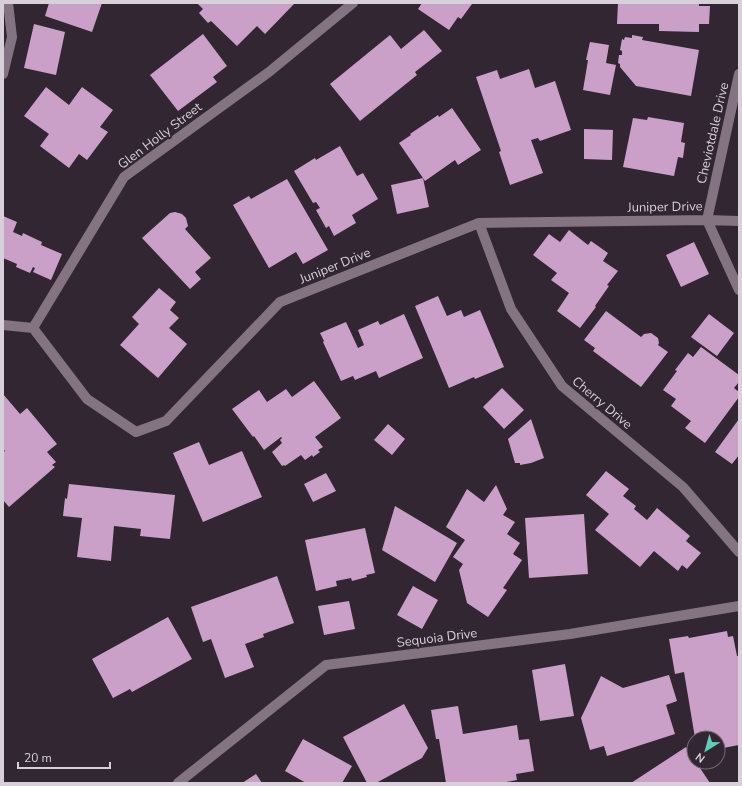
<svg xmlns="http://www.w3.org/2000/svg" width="742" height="786" viewBox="0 0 742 786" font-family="'Nunito Sans',sans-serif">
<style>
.building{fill:#caa0c8}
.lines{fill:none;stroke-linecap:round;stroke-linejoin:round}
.street{stroke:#847483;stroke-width:10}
.labels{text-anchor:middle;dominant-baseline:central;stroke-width:4;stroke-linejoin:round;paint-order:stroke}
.street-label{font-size:13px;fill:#d8d0d8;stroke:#322632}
</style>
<rect width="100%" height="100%" fill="#322632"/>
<path class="building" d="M49,3H102L92,32L45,16Z
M197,3H292L294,4L265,34L257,26L237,46L211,21L208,23L199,13L203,9Z
M422,3H471L472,4L461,19L458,17L449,30L418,9Z
M618,3H699V6H710L709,24H699V32L659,31V24H617Z
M34,24L65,32L56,75L24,68Z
M424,30L442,51L415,72L417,75L360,121L330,84L390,35L401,49Z
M203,34L227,66L213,77L217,82L178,111L150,75Z
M632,35L643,37L642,40L699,50L691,96L636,86L620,67V64L618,63L619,55H622V51L620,50L622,39L624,40L625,37L632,38Z
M590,42L609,45L606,63L616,65L610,95L583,90L588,60H586Z
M529,69L535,88L555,81L571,130L540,141L538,138L531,140L543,173L510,185L499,152L501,151L476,77L497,70L500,79Z
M46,87L69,105L82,87L113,110L100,127L108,132L87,160L79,154L69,168L40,146L49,134L24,116Z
M452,108L481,150L458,165L455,160L425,181L399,143L411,135L410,134L438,115L439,117Z
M648,117L684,123L681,142L685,143L683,158L678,157L674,176L623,167L633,118L647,120Z
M584,129L613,130L612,160L584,159Z
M340,146L357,176L363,173L378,199L352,215L356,223L334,236L329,226L326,228L316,210L320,208L316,202L313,203L294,171L315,158L316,160Z
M423,178L429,207L397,214L391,185Z
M287,179L328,250L303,264L296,252L269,268L233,205L249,196L251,199Z
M175,212L182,214L186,218L188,226L185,229L211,258L195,272L201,279L190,289L142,238L170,213Z
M3,216L17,222L13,232L22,236L23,233L42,242L41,245L62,254L51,280L33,272L35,268L33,267L30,273L16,267L17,264L3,258Z
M569,230L588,245L591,241L608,253L603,261L618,271L607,285L609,286L595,306L596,307L580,328L557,311L569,293L551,280L557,273L533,255L549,234L560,242Z
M694,242L709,274L681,287L666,255Z
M159,288L176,302L170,310L179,318L169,328L187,344L158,378L120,345L139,324L132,317Z
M438,296L447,316L461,310L464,317L480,310L504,367L475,379L474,377L449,388L415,306Z
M606,311L641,337L644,334L651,333L658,338L659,343L658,345L668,352L641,387L593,351L595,348L584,340Z
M404,314L423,358L379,378L376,371L355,380L353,376L341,381L323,342L324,341L320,333L346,322L358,348L364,345L358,330L378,321L380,325Z
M709,314L734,333L717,356L691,337Z
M701,347L739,375V382L734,388L739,392V397L705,443L685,428L691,421L671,406L676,399L663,390L677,371L675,370L688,353L693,357Z
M314,381L341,418L315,437L323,447L318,450L320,452L313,457L312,455L305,460L301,455L285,466L284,465L282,466L272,452L282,443L280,440L282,438L281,437L264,450L254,436L253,437L232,409L259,390L267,402L286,389L292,397Z
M502,388L524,410L504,429L483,407Z
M3,394L20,414L27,408L57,444L47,452L56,462L52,465L55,467L9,507L3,500V452L5,451L3,449Z
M531,419L544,458L531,463L520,465V463H515L508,439Z
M739,419V455L732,464L715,452Z
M388,424L405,439L392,455L374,440Z
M199,442L209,465L242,451L262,497L203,522L173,453Z
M606,471L629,489L623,496L636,506L634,509L647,520L657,508L690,536L686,541L701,553L687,569L682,565L678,571L654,551L640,567L595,530L609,514L586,495Z
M326,473L336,491L313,502L304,484Z
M69,484L175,495L170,539L140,536L141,529L114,526L111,561L77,557L82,518L63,516L65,498L67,499Z
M496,485L507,509L503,515L515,522L507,534L520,543L513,554L522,560L503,588L507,590L488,617L467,603L459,570L463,564L453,557L465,540L446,527L467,489L484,502Z
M395,506L457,543L435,582L382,550Z
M584,514L588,574L529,578L525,518Z
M365,528L375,573L366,575L367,577L352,581L351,578L336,581L337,586L316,591L305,540Z
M277,576L294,623L263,634L264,637L245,644L254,667L225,678L211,639L203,642L191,607Z
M413,586L438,600L422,629L397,615Z
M349,601L355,629L324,635L318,606Z
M168,617L192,659L132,692L130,689L113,698L92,659Z
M727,631L728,637L733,636L737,656H739V745L718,749V738H695L684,672L675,674L669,639L688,636L689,638Z
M565,664L574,716L540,721L532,670Z
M669,675L677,701L666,705L675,734L607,756L604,746L590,750L581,718L601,676L623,688Z
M404,704L428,748L422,758L376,783H367L343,737Z
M458,706L463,734L517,725L519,740L529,739L534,771L516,774L517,780L501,783H446L439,739H436L431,710Z
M303,739L352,766L342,783H306L285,771Z
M686,747L694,759V762H696L710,783H631Z
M256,774L262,783H242Z"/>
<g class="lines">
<path class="street" d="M3,74L12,37L8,3
M739,74L707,220L739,290
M479,223L511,309L562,386L683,487L739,552
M3,325L33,328
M33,328L87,399L136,432L166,421L280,302L479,223L707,220L739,221
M33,328L124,177L269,72L353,3
M178,783L326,665L570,634L739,606"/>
</g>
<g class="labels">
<g class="street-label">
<text transform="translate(713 133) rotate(-77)">Cheviotdale Drive</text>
<text transform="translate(160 136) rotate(-37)">Glen Holly Street</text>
<text transform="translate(665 207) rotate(-1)">Juniper Drive</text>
<text transform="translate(335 266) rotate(-22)">Juniper Drive</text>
<text transform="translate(602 403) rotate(40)">Cherry Drive</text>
<text transform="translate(437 638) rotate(-7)">Sequoia Drive</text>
</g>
</g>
<rect width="742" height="786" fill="none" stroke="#d8d0d8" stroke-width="8"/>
<g transform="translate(706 750) rotate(217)"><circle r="19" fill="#322632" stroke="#746a74"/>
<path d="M0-3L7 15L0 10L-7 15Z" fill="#5eceb7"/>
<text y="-6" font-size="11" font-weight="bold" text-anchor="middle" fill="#d8d0d8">N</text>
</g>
<path d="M18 762v6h92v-6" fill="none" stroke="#d8d0d8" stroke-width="2"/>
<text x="24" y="762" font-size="12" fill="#d8d0d8" stroke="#322632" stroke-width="3" paint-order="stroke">20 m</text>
</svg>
